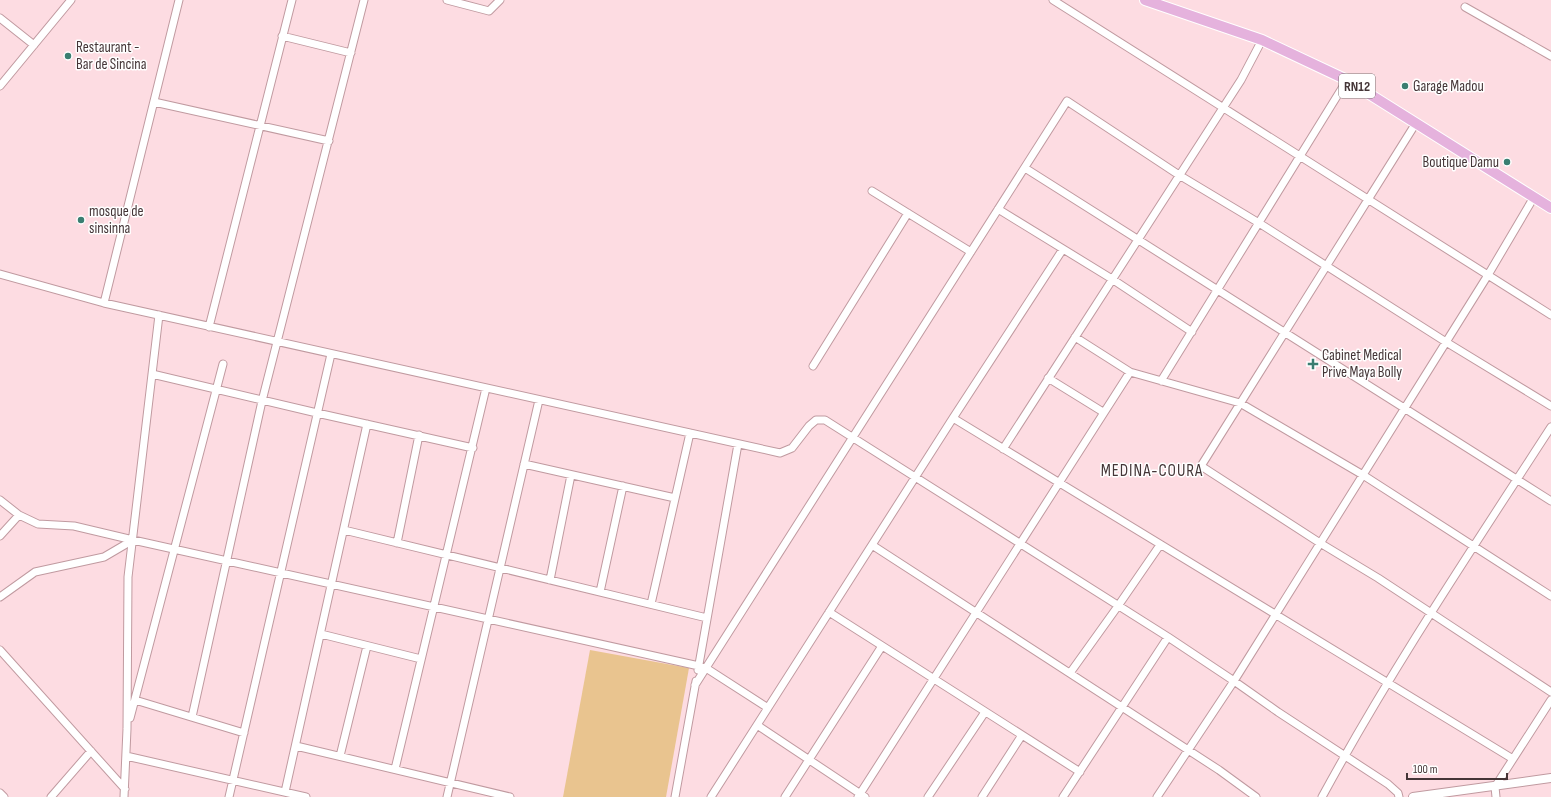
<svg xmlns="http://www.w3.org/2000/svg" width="1551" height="797" viewBox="0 0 1551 797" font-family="'Sofia Sans Condensed',sans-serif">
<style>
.green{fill:#e9c48f}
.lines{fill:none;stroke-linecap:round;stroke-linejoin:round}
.minor-casing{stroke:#c09aa0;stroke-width:9}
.tertiary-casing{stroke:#c09aa0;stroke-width:10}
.primary-casing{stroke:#fff;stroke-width:12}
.minor{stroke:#fff;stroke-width:7}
.tertiary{stroke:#fff;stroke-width:8}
.primary{stroke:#e5b2dd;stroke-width:10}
.poi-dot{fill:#3a7e71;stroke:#fff;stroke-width:1.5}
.labels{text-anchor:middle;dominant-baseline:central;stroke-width:3;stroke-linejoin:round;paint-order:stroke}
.shield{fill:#fff;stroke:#7c7273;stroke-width:1}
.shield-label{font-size:14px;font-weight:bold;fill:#443537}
.poi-label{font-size:15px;fill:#443537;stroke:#fff;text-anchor:start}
.quarter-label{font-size:17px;letter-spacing:1px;fill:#443537;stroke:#fff}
</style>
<rect width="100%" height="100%" fill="#fddce2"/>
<path class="green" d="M590,650L689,668L666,797H563Z"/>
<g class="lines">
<g class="minor-casing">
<path id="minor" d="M447,0L489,11L500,0
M1053,0L1551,315
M1465,7L1551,56
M0,18L34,45
M282,36L351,53
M0,86L71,0
M154,102L329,141
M1416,123L1201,466L1320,543L1378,578L1551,692
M1025,168L1551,501
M872,191L971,252
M998,209L1112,279L1192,332
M0,274L104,303L780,453L792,448L809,426L816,420H825L1168,637L1234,681L1278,712L1388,784L1398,793L1399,797
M104,303L179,0
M209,327L292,0
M813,366L908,213
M1130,372L1240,403L1363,475L1551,596
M152,374L317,413L473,448
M1048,378L1103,412
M1161,381L1347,80
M953,418L1513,759
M1003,449L1241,80L1262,40
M524,464L675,498
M0,500L19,515L38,524L74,526L133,540L699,666L706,668L768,708
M344,530L707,618
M0,536L19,515
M397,543L419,435
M872,545L1219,770L1256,797
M550,580L571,475
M600,592L623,486
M0,597L35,572L104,557L133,540
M651,604L690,433
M829,612L1080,772
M321,634L421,659
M0,650L125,789
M698,670L738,444
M1070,673L1118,606L1160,545
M695,685L1067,101L1179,175L1259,223L1446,342L1551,406
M135,700L244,733
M192,717L262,401L364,0
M130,718L223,364
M757,725L865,797
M296,746L510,797
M126,756L306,797
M340,756L367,646
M395,769L486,388
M285,792L367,424
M0,793L4,797
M51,797L91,751
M124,797L127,729L128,577L159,315
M229,797L331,354
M447,797L539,400
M675,797L696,681
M711,797L953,418L1063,249
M785,797L882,646
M858,797L1130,372L1075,337
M928,797L985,712
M982,797L1022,735
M1063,797L1168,637
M1157,797L1234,681L1488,275L1534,197
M1322,797C1391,670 1472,549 1551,427
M1496,797L1495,787L1551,700"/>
</g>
<g class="tertiary-casing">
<path id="tertiary" d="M1413,797L1551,778"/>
</g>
<g class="primary-casing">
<path id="primary" d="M1145,0L1262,40L1347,80L1551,208"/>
</g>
<use href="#minor" class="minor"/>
<use href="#tertiary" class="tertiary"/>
<use href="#primary" class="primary"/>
</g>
<g class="poi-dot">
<circle cx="68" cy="56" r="4"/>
<circle cx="1405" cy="86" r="4"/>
<circle cx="1507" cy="162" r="4"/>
<circle cx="81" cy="220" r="4"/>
<path d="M1311 358h4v4h4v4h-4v4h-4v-4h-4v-4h4z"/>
</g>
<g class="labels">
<rect class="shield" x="1339" y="74" width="36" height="24" rx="3"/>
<g class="shield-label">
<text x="1357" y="86">RN12</text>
</g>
<g class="poi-label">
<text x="76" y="47">Restaurant -<tspan x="76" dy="17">Bar de Sincina</tspan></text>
<text x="1413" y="86">Garage Madou</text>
<text x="1499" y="162" text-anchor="end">Boutique Damu</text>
<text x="89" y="211">mosque de<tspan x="89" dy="17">sinsinna</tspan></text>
<text x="1322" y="355">Cabinet Medical<tspan x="1322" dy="17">Prive Maya Bolly</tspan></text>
</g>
<g class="quarter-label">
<text x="1152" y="471">MEDINA-COURA</text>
</g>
</g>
<path d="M1407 773v6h100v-6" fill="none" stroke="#443537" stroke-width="2"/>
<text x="1413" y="773" font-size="12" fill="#443537" stroke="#ffffff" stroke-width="3" paint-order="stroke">100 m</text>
</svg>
